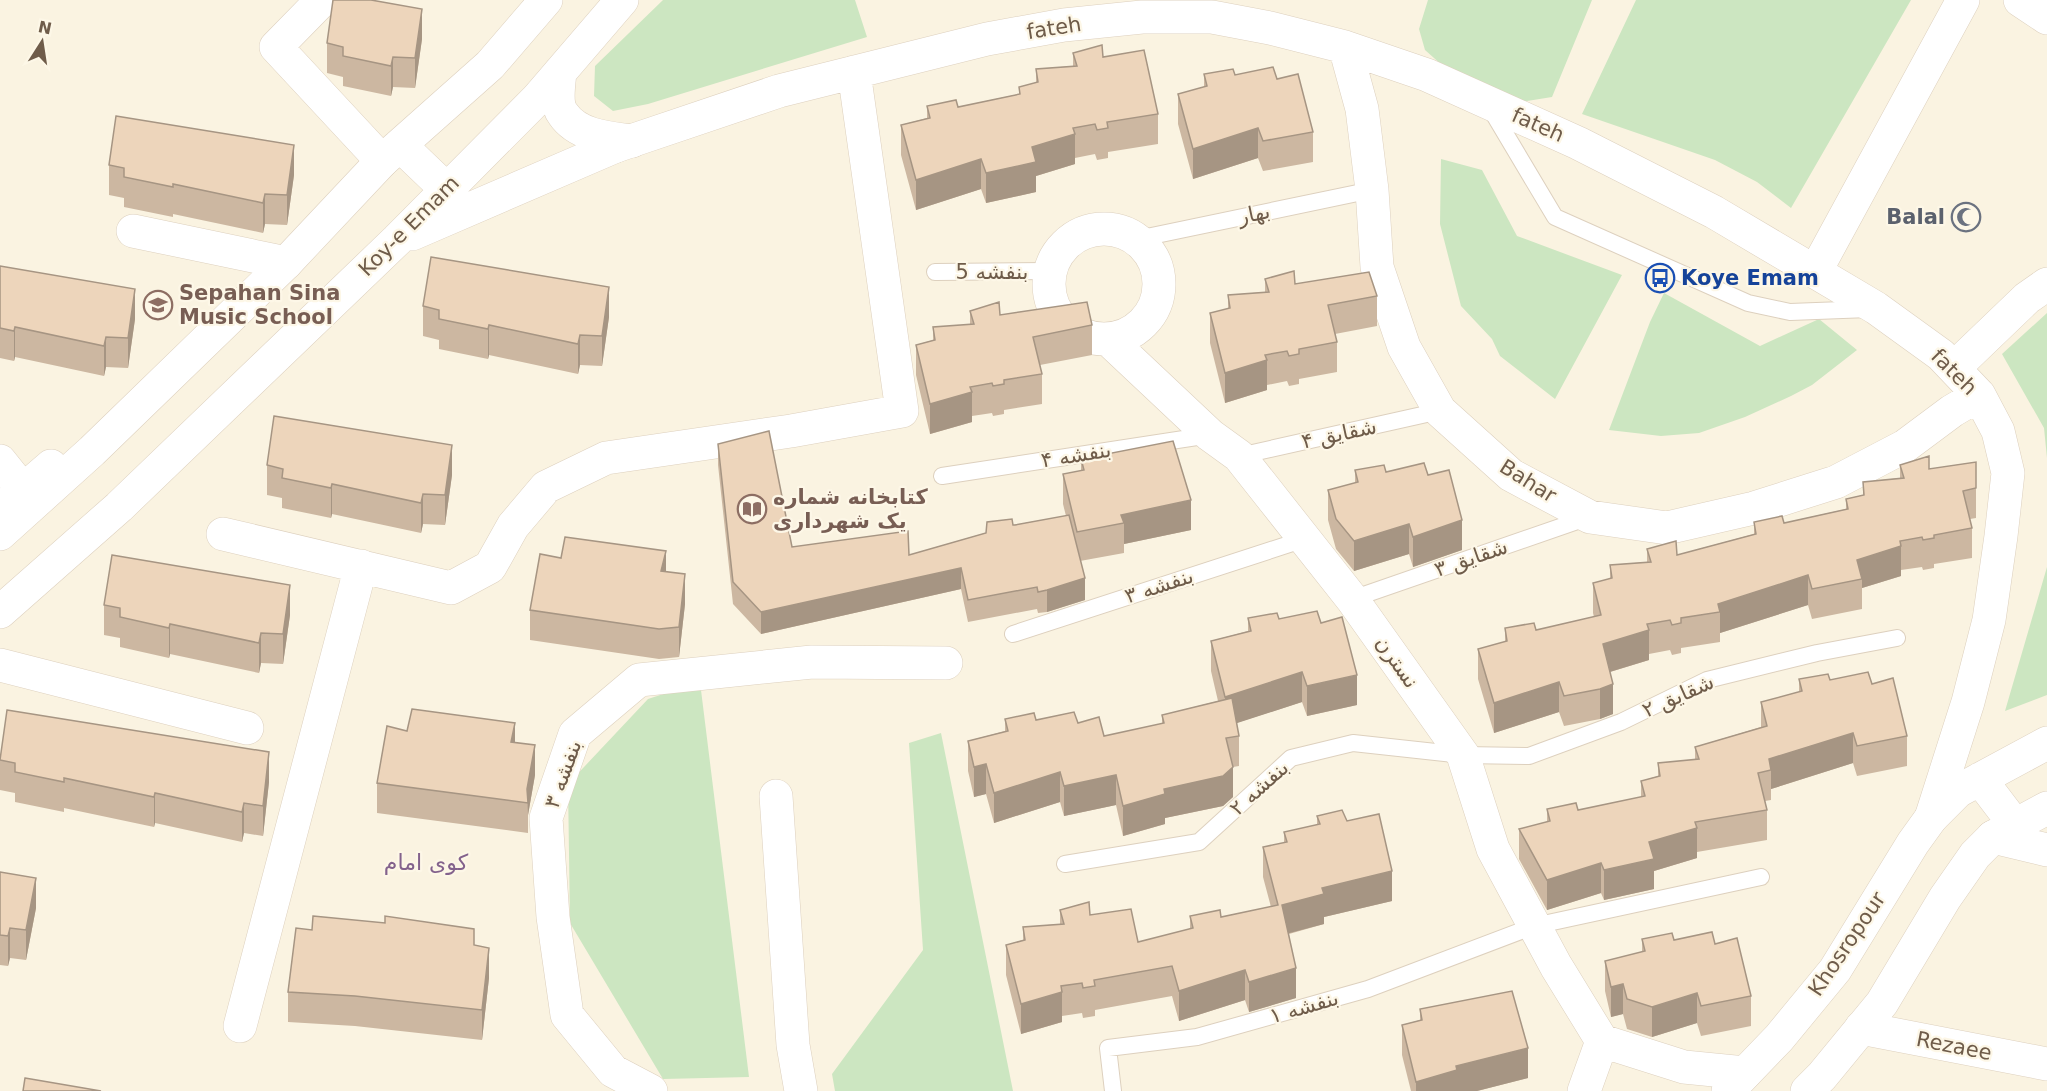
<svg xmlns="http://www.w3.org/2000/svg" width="2047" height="1091" viewBox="0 0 2047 1091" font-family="'DejaVu Sans',Vazirmatn,sans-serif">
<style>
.green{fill:#cce6c1}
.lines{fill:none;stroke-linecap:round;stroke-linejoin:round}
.service-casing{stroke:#ddd0be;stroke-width:18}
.minor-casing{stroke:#ddd0be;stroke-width:34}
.tertiary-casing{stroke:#ddd0be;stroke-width:34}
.service{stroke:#fff;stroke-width:16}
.minor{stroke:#fff;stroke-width:33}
.tertiary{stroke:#fff;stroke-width:33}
.wall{fill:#ccb7a1}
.shaded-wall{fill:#a69583}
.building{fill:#edd5bb;stroke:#a69583;stroke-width:1.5}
.labels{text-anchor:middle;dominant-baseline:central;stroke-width:4.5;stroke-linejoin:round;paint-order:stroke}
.street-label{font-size:21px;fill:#6f5c4a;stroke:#fdf7e7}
.worship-label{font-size:21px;font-weight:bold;fill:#5b616d;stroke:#fdf7e7;text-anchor:end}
.transit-label{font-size:21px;font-weight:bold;fill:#164399;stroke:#fdf7e7;text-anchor:start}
.education-label{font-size:21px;font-weight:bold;fill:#785e54;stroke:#fdf7e7;text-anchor:start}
.neighbourhood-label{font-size:22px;fill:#83628c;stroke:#fdf7e7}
</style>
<rect width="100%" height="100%" fill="#faf3e1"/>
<path class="green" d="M663,0H855L867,37L648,104L613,111L594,96L595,66Z
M1428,0H1592L1552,97L1520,102L1452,74L1425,50L1419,29Z
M1636,0H1911L1791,208L1757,182L1715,160L1582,114Z
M1441,159L1482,170L1517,236L1622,275L1555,399L1500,356L1492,339L1461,306L1440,224Z
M1664,293L1760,346L1819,319L1857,350L1812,385L1791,396L1745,417L1699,433L1661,436L1609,430L1650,322Z
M2047,313V458L2044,428L2002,354Z
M2047,567V695L2005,711Z
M700,682L749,1077L663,1079L570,923L568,784L648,699Z
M941,733L1013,1091H835L832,1074L923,950L909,743Z"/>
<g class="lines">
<g class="service-casing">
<path id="service" d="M1490,108L1555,217L1748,303L1790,312L1869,309
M1137,239L1372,190
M935,272L1050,271
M1239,456L1440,411
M942,476L1210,435
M1352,599L1589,517
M1013,634L1305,539
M1065,864L1199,842L1291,758L1353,743L1463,755L1529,756L1621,722L1707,680L1817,653L1897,638
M1113,1091L1108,1048L1197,1037L1368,989L1534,926L1761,877"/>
</g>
<g class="minor-casing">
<path id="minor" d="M322,0L276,47L382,161
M2020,0L2047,18
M1345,47L1362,109L1372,190L1377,267L1404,347L1440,411L1511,475L1590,517L1667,528L1754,508L1836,482L1905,446L1952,411L1979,395
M616,146L779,91L987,39L1064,25L1142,17H1212L1270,28L1345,47L1427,75L1578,143L1714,212L1876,308L1941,355L1979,395L1998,431L2008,473L2001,536L1989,620L1968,702L1931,818
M1049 284a55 55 0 1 1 110 0a55 55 0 1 1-110 0Z
M133,231L286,263
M1815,272L1963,0
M1109,340L1210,435L1239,456L1352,599L1463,755L1493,849L1556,966L1602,1041
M1954,368L2027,298L2047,284
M0,461L24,491L45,483
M0,510L51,466
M223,534L451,588L490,567L513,526L546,487L606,458L791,431L902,411L854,72
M0,665L247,728
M776,796L793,1045L801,1091
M1993,837L2047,850
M240,1026L361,566
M1861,1028L2047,1064
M651,1091L613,1071L567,1015L553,917L546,818L575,734L639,680L812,662L946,663
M1584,1091L1602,1041L1684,1067L1745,1073"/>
</g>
<g class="tertiary-casing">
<path id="tertiary" d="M560,72C559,84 555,104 563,114C578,136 608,138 632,141
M400,145L447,190
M412,234L616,146
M0,534L92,451L286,263L382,161L490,65L546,0
M0,612L119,507L397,240L537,99L622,0
M1980,779L2015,825
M1728,1091L1779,1038L1835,970L1913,843L1931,818L1958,791L2047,743
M1807,1091L1822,1076L1882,1003L1945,898L1975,855L1993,837L2047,808"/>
</g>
<use href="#service" class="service"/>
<use href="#minor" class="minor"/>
<use href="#tertiary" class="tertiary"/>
</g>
<path class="wall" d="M422,39L415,88L393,87L391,96L343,86V77L327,73V43Z
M1073,53L1103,57L1158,114V144L1108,152V158L1097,160L1095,154L1075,158V164L1036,176V192L986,203L981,189L916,210L901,155V125L927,118V106L958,107L1019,94V87L1036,83V69L1073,66Z
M1204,74L1235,75L1277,79L1313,132V162L1263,171L1258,158L1193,179L1178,124V94L1204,87Z
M109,165L294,175L287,225L265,224L263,233L173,214V217L124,207V198L109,195Z
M0,266L135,319L128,368L106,367L104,376L15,357L14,361L0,358Z
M1265,279L1377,296V326L1335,334L1337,342V372L1299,379V384L1289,386L1287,381L1267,385V390L1225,403L1210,343V313L1228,309V295L1265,292Z
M423,306L609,317L602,366L580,365L578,374L489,355L488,359L439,349V340L423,336Z
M970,311L1000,315L1092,325V355L1040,365L1042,374V404L1004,410V414L993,416L992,413L972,416V422L930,434L916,375V345L933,340V327L970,325Z
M718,444L792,547L909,555L1013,525L1066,516L1063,504V474L1081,471V459L1191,530L1124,544V553L1080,561L1085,600L1047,612L1038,613L1037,609L968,622L961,589L761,634L733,604L718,465Z
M1976,462V518L1970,519L1972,528V558L1934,564V568L1923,570L1922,567L1901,570V576L1862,588V609L1812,619L1808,605L1720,633V642L1681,648V653L1672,655L1670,650L1649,654V660L1610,672L1613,714L1600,719L1564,726L1559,712L1494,733L1478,679V649L1505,642V628L1536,630L1594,617L1593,613V583L1610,579V565L1647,562V549L1677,555L1754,534V522L1784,523L1846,509V499L1863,495V482L1900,478V465L1929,469Z
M267,465L452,475L445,525L423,524L421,533L332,514L331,518L282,508V498L267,495Z
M1355,470L1428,475L1462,550L1413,567L1409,554L1354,571L1336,549L1328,520V490L1355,483Z
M561,558L666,571L685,604L679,657L659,659L530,640V610Z
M104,605L290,615L283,664L261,663L259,673L170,654L169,658L120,647V638L104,635Z
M1248,618L1279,619L1321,623L1357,705L1307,716L1302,702L1236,723L1239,736V766L1233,767V797L1223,806L1165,818V824L1123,836L1116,805L1064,816L1060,802L994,823L986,794L974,797L968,771V741L1005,731V719L1036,720L1078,723L1104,736L1162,724V715L1218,701L1211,671V641L1248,631Z
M1799,679L1872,684L1907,736V766L1857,776L1853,763L1771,789V800L1765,801L1767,810V840L1697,852V858L1654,871V889L1604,900L1601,893L1547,910L1519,859V829L1547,822V809L1578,810L1641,797V781L1658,776V763L1695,760V747L1761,727V702L1799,692Z
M407,731L515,743L535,775L528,815V833L377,813V783Z
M0,756L269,782L263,836L244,833L242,842L155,823L154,827L64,808V812L15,802V793L0,790Z
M1317,816L1347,821L1392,901L1324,917V924L1289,934L1296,998L1249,1012L1245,1000L1179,1021L1172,996L1095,1010V1016L1083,1018L1082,1013L1062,1016V1022L1021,1034L1006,975V945L1023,940V927L1060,924V910L1090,915L1138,942L1190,929V916L1221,917L1271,907L1263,877V847L1284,843V832L1317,825Z
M0,872L36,908L26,960L10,958L8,966L0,965Z
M312,930L474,945L489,978L482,1040L355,1026L288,1022V992Z
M1642,939L1674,940L1715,944L1751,996V1026L1701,1036L1697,1023L1652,1037L1627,1029L1623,1014L1611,1017L1605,991V961L1642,952Z
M1420,1009L1528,1078L1477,1091H1411L1402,1055V1025L1420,1020Z"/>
<path class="shaded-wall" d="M422,9V39L415,88V58Z
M393,57V87L391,96V66Z
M1258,128V158L1193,179V149Z
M1075,134V164L1036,176V192L986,203V173L1032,147Z
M294,145V175L287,225V195Z
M981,159V189L916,210V180Z
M265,194V224L263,233V203Z
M609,287V317L602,366V336Z
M135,289V319L128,368V338Z
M489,325V355L488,359V329Z
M15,327V357L14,361V331Z
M580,335V365L578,374V344Z
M106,337V367L104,376V346Z
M1267,360V390L1225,403V373Z
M972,392V422L930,434V404Z
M452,445V475L445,525V495Z
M332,484V514L331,518V488Z
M423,494V524L421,533V503Z
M1191,500V530L1124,544V523L1121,515Z
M1462,520V550L1413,567V537Z
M1409,524V554L1354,571V541Z
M1901,546V576L1862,588V579L1857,560Z
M666,551V581L661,571Z
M961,568V589L761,634V612Z
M685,574V604L679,657V627Z
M1808,575V605L1720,633V612L1718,604Z
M1085,578V600L1047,612V590Z
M290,585V615L283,664V634Z
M170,624V654L169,658V628Z
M1649,630V660L1603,674V644Z
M261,633V663L259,673V643Z
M1302,672V702L1225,727V697Z
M1357,675V705L1307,716V686Z
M1559,682V712L1494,733V703Z
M1613,684V714L1600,719V689Z
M515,723V753L511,742Z
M1853,733V763L1771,789V770L1769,759Z
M535,745V775L528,815L527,789Z
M269,752V782L263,836V806Z
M986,764V794L974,797V767Z
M1233,767V797L1223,806L1165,818V824L1123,836V806L1164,789Z
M1060,772V802L994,823V793Z
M1116,775V805L1064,816V786Z
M155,793V823L154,827V797Z
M244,803V833L242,842V812Z
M1697,828V858L1654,871V889L1604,900V870L1649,842Z
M1601,863V893L1547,910V880Z
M1392,871V901L1324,917V924L1282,935V905L1322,888Z
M36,878V908L26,960V930Z
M10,928V958L8,966V936Z
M489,948V978L482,1040V1010Z
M1296,968V998L1249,1012V982Z
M1245,970V1000L1179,1021V991Z
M1623,984V1014L1611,1017V987Z
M1062,992V1022L1021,1034V1004Z
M1697,993V1023L1652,1037V1007Z
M1528,1048V1078L1477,1091H1416V1082L1456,1066Z"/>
<path class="building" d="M333,0H371L422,9L415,58L393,57L391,66L343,56V47L327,43Z
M1102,45L1103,57L1144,50L1158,114L1107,122L1108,128L1097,130L1095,124L1073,128L1075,134L1032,147L1036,162L986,173L981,159L916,180L901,125L930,118L927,106L956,100L958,107L1020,94L1019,87L1038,82L1036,69L1077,66L1073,53Z
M1273,67L1277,79L1298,74L1313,132L1263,141L1258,128L1193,149L1178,94L1207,86L1204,74L1233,69L1235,75Z
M116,116L294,145L287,195L265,194L263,203L173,184V187L124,177V168L109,165Z
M431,257L609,287L602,336L580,335L578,344L489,325L488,329L439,319V310L423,306Z
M0,266L135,289L128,338L106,337L104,346L15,327L14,331L0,328Z
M1294,271L1295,284L1369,272L1377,296L1328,305L1337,342L1299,349V354L1289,356L1287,351L1265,355L1267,360L1225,373L1210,313L1230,308L1228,295L1269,292L1265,279Z
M999,302L1000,315L1087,302L1092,325L1033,337L1042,374L1004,380V384L993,386L992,383L970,387L972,392L930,404L916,345L935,340L933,327L974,324L970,311Z
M274,416L452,445L445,495L423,494L421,503L332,484L331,488L282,478L283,469L267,465Z
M769,431L792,547L908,531L909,555L986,533L987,522L1012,519L1013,525H1015L1069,515L1085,578L1047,590L1038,592L1037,587L968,600L961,568L761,612L733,582L718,444Z
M1173,441L1191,500L1121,515L1124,523L1077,532L1063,474L1084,470L1081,459Z
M1929,456V469L1976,462V488L1963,491L1972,528L1934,535V538L1923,540L1922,537L1900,541L1901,546L1857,560L1862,579L1812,589L1808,575L1718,604L1720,612L1681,618V623L1672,625L1670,620L1647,624L1649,630L1603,644L1613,684L1600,689L1564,696L1559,682L1494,703L1478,649L1507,641L1505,628L1534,623L1536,630L1601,615L1593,583L1612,578L1610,565L1651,562L1647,549L1676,541L1677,555L1756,534L1754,522L1782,516L1784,523L1848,509L1846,499L1864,495L1863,482L1904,478L1900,465Z
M1424,463L1428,475L1449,470L1462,520L1413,537L1409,524L1354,541L1336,519L1328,490L1358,482L1355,470L1384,465L1386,472Z
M565,537L666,551L661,571L685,574L679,627L659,629L530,610L540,554L561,558Z
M112,555L290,585L283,634L261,633L259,643L170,624L169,628L120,617V608L104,605Z
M1317,611L1321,623L1342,617L1357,675L1307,686L1302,672L1225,697L1211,641L1251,631L1248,618L1277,613L1279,619Z
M1868,672L1872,684L1893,678L1907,736L1857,746L1853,733L1769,759L1771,770L1758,773L1767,810L1695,822L1697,828L1649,842L1654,859L1604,870L1601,863L1547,880L1519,829L1550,821L1547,809L1576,803L1578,810L1645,796L1641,781L1660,776L1658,763L1699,759L1695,747L1767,726L1761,702L1802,691L1799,679L1828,674L1830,680Z
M1232,698L1239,736L1226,738L1233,767L1223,776L1164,789L1165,794L1123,806L1116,775L1064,786L1060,772L994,793L986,764L974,767L968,741L1008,731L1005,719L1034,713L1036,720L1074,712L1078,723L1099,717L1104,736L1164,723L1162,715Z
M412,709L515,723L511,742L535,745L527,789L528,803L377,783L387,726L407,731Z
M7,710L269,752L263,806L244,803L242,812L155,793L154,797L64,778V782L15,772V763L0,760Z
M1342,810L1347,821L1379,814L1392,871L1322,888L1324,894L1282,905L1296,968L1249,982L1245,970L1179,991L1172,966L1094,980L1095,986L1083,988L1082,983L1061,986L1062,992L1021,1004L1006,945L1025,940L1023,927L1064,924L1060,910L1089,902L1090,915L1131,909L1138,942L1193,928L1190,916L1220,910L1221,917L1278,905L1263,847L1287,842L1284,832L1320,824L1317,816Z
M0,872L36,878L26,930L10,928L8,936L0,935Z
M313,916L385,923V916L474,929V945L489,948L482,1010L355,996L288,992L296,928L312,930Z
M1712,932L1715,944L1737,938L1751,996L1701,1006L1697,993L1652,1007L1627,999L1623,984L1611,987L1605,961L1645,951L1642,939L1672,933L1674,940Z
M1512,991L1528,1048L1456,1066L1457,1070L1416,1082L1402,1025L1422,1020L1420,1009Z
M25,1078L101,1091H23Z"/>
<defs>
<g id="mosque-ring" transform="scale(1.5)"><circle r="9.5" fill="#fdf7e7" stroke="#6b7280" stroke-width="1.5"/><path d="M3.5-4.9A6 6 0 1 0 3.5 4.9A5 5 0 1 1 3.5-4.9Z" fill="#6b7280"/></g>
<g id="bus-ring" transform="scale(1.5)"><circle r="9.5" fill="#fdf7e7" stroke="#1a4fb4" stroke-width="1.5"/><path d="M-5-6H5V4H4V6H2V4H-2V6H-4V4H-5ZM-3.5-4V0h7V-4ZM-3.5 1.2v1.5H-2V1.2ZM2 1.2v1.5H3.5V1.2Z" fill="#1a4fb4"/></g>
<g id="school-ring" transform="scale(1.5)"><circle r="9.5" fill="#fdf7e7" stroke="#8d6e63" stroke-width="1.5"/><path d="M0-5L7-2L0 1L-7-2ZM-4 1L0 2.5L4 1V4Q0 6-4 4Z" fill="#8d6e63"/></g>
<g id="library-ring" transform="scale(1.5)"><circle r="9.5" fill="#fdf7e7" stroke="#8d6e63" stroke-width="1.5"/><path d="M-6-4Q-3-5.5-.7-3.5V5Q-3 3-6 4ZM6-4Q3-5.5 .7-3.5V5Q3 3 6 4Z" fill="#8d6e63"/></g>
</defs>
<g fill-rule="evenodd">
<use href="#mosque-ring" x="1966" y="217"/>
<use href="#bus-ring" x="1660" y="278"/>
<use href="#school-ring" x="158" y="305"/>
<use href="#library-ring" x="752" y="509"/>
</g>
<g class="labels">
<g class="street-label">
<text transform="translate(1054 28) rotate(-9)">fateh</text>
<text transform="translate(1538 125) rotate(24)">fateh</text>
<text transform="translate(1254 214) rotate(-12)">بهار</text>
<text transform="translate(409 226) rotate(-45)">Koy-e Emam</text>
<text x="992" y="272">بنفشه 5</text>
<text transform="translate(1954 372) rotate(45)">fateh</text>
<text transform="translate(1339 434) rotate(-12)">شقایق ۴</text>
<text transform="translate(1076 455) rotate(-9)">بنفشه ۴</text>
<text transform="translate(1528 481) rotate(32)">Bahar</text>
<text transform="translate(1471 558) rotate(-19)">شقایق ۳</text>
<text transform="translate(1159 586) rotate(-18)">بنفشه ۳</text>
<text transform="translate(1397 662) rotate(55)">نسترن</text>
<text transform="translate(1678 696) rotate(-24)">شقایق ۲</text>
<text transform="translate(563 774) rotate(-70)">بنفشه ۳</text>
<text transform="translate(1259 788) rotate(-42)">بنفشه ۲</text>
<text transform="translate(1847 944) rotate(-56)">Khosropour</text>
<text transform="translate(1304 1007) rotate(-16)">بنفشه ۱</text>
<text transform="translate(1954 1046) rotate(11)">Rezaee</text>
</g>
<g class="worship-label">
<text x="1945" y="217">Balal</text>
</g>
<g class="transit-label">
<text x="1681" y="278">Koye Emam</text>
</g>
<g class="education-label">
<text x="179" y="293">Sepahan Sina<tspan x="179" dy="24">Music School</tspan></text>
<text x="773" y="497">کتابخانه شماره<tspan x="773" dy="24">یک شهرداری</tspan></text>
</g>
<g class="neighbourhood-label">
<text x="426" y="862">کوی امام</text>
</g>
</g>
<g transform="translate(42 42) rotate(12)" stroke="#fdf7e7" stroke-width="4.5" paint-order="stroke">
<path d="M0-4.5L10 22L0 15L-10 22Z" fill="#6f5c4a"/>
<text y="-9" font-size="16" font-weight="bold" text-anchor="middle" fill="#6f5c4a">N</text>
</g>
</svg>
